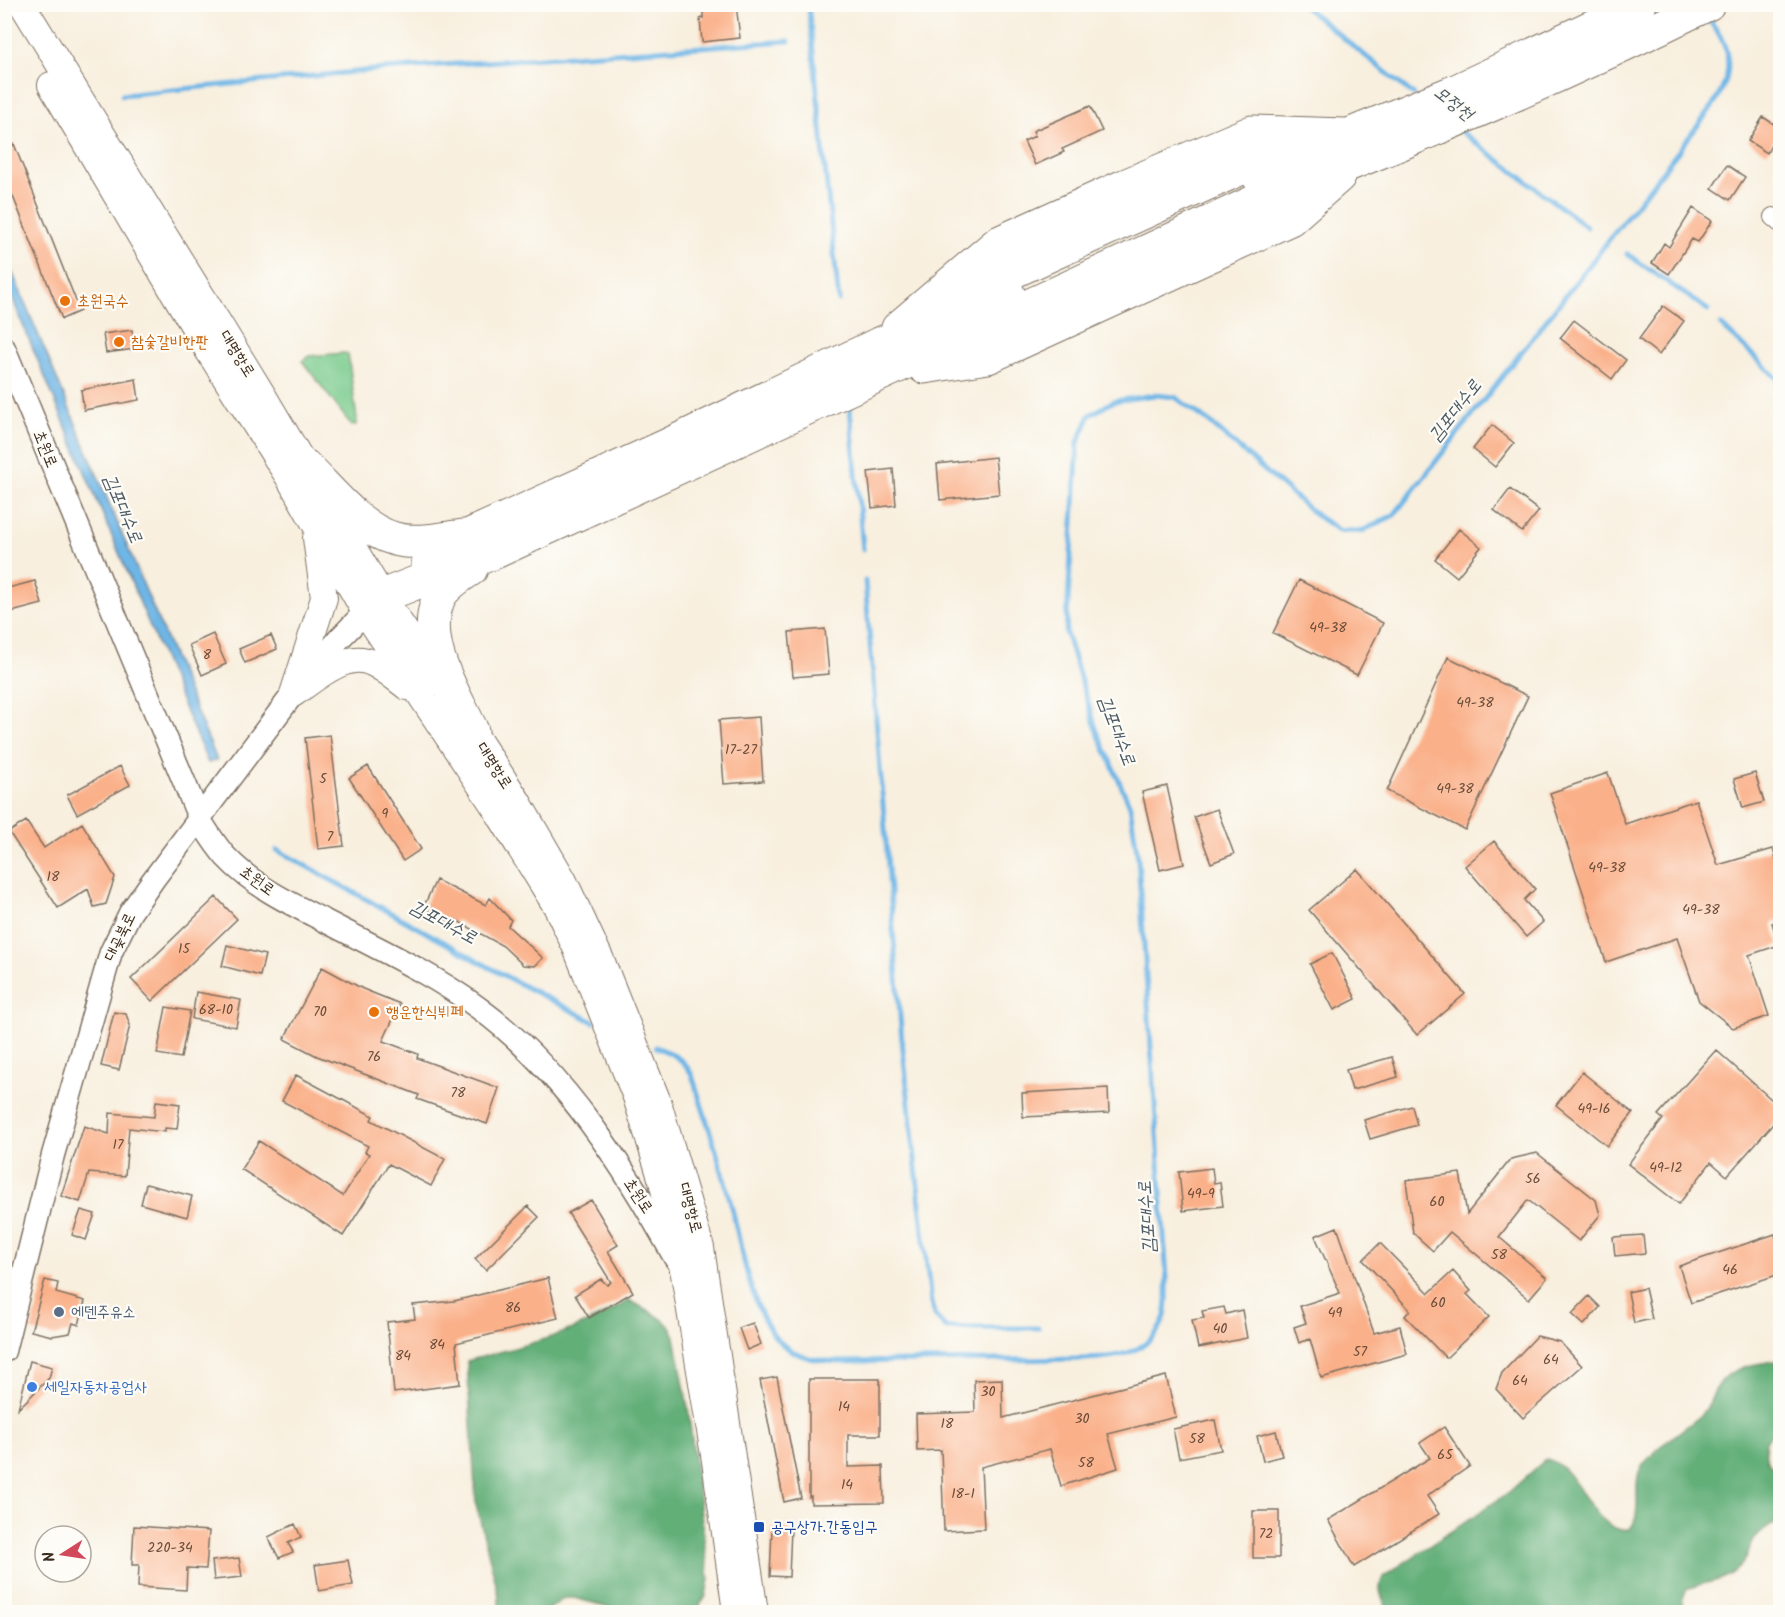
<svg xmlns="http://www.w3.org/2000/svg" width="1785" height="1617" viewBox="0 0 1785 1617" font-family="Kalam,'Poor Story',sans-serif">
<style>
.green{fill:#79cb8d;stroke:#5a7a56;stroke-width:1.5}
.forest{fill:#62af78;stroke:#4e6c4b;stroke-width:1.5}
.water{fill:#6eb6e6;stroke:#547082;stroke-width:1.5}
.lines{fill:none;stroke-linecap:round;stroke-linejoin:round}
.stream{stroke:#6eb6e6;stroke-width:5}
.building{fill:#fab089}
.minor-casing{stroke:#7d6f61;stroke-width:20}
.tertiary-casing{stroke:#7d6f61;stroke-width:25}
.secondary-casing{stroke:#7d6f61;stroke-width:28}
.motorway-casing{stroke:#7d6f61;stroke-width:35}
.minor{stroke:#fff;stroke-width:18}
.tertiary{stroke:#fff;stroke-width:22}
.secondary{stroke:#fff;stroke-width:26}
.motorway{stroke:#fff;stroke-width:33}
.food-dot{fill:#e8710a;stroke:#fdfcf7;stroke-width:2}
.service-dot{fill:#5c6f8a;stroke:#fdfcf7;stroke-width:2}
.shop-dot{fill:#3f7fe0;stroke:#fdfcf7;stroke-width:2}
.transit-dot{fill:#1a4fb4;stroke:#fdfcf7;stroke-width:2}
.labels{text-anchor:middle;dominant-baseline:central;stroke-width:4.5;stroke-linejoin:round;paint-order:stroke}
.number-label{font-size:14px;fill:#6b4c39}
.food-label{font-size:16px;fill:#c56008;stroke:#fdfcf7;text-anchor:start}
.street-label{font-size:16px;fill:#3b2a1e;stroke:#fdfcf7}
.service-label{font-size:16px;fill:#4e5e75;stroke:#fdfcf7;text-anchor:start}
.shop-label{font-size:16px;fill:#366cbe;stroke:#fdfcf7;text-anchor:start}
.transit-label{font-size:16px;fill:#164399;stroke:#fdfcf7;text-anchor:start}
.water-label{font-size:18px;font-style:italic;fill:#4d5b64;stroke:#fdfcf7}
</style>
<rect width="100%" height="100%" fill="#fdfcf7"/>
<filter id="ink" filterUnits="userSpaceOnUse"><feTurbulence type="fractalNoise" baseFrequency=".0167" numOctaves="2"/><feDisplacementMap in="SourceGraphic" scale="12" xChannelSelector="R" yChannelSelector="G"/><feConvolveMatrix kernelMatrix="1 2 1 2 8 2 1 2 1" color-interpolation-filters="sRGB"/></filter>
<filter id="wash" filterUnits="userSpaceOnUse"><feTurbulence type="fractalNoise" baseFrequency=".008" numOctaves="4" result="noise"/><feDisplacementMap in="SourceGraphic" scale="24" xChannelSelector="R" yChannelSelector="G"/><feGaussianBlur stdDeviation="1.35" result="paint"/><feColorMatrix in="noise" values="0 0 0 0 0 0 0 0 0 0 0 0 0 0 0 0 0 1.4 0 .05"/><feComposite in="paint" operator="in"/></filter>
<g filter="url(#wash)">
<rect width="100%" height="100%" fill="#f8efde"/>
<path class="green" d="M344,353L348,354L357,419L356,425L352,426L302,361L310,356Z"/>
<path class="forest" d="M629,1300C645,1310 670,1318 675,1337L688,1407L709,1579L706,1595L696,1612H628L574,1598H564L546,1612H499V1596L476,1504L467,1361C525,1345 579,1333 629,1300Z
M1780,1360V1423L1766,1441L1765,1451L1767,1461L1780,1475V1522C1743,1534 1757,1553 1735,1571C1723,1582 1702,1582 1687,1589L1683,1598L1682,1612H1389C1383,1600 1376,1590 1383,1577L1508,1493L1546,1459C1579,1465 1592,1535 1629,1530C1643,1515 1633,1490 1639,1472C1646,1454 1685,1429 1700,1416C1714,1405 1710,1387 1728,1375C1743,1364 1762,1364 1780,1360Z"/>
<path class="water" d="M5,255L217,760L208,763L191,724L20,318L5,279Z"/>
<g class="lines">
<path class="stream" d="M808,4L839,301
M1301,4L1414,95
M122,95L384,69L789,41
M1459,130L1587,227
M1627,254L1708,310
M1721,325L1780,381
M850,409L863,549
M865,581L902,1041L931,1303L935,1316L946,1328H1038
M277,850L516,982L594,1022
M656,1047C673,1054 684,1059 692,1075C704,1113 717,1151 727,1189C740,1234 747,1305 778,1340C795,1358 818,1361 841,1362L1084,1359C1117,1358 1153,1353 1165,1316C1168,1305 1167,1291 1167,1279L1138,858L1130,806L1097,731L1066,633L1078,442L1090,415L1114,401L1155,395L1175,397L1208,421L1317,516L1340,531H1362L1394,515L1680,149C1714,102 1753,72 1707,17"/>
</g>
<g id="blocks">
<path class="building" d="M703,4H736L740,38L702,42L700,19L703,18Z
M1090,106L1102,131L1062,149L1064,152L1035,165L1024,141L1035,136L1033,131Z
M1763,117L1780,128L1767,153L1748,141Z
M14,144L80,311L62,319L4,174V148Z
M1727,165L1745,177L1730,200L1712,188Z
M1693,208L1712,221L1698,242L1692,239L1669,274L1652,263L1664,243L1669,247Z
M1663,306L1684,321L1659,355L1639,339Z
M1574,320L1626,360L1612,379L1560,338Z
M132,330L135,349L106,353L103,334Z
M136,379L139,400L84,410L81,390Z
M1492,425L1514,443L1495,467L1473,449Z
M995,457L999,494L940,500L937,464Z
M893,469L896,505L872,508L868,472Z
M1510,489L1539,511L1522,532L1494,510Z
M1459,529L1481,547L1457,577L1435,559Z
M1299,580L1383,623L1357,675L1273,633Z
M35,581L42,604L4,614V589Z
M825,629L829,674L793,677L789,632Z
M213,634L226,664L202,675L189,645Z
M271,635L277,649L245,663L239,649Z
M1448,657L1528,696L1465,830L1387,791Z
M759,717L763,781L724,784L719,720Z
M330,735L344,846L318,849L305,738Z
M120,766L130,785L77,814L67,795Z
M368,766L421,849L403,861L349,778Z
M1608,773L1625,824L1696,800L1718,865L1773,849L1780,873V920L1772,923L1779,945L1749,955L1769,1016L1733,1028L1699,1001L1677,938L1606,962L1550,793Z
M1755,773L1764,802L1743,808L1734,779Z
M1167,786L1184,864L1160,870L1142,792Z
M1217,809L1234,854L1211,863L1194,817Z
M26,821L44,848L82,823L115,877L106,904L94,907L88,889L58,908L9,832Z
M1494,841L1535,889L1524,900L1543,922L1526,937L1465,866Z
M1357,869L1465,994L1417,1035L1309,910Z
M436,880L486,905L490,898L511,920L508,926L543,958L535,966L523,965L503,946L456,920L454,924L423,908Z
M216,897L237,919L152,1001L131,979Z
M227,945L265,955L260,976L222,966Z
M1332,953L1356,999L1334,1010L1310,964Z
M322,967L363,989L400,1004L383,1041L418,1054L417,1058L499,1088L487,1124L417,1099L419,1095L317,1056L284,1039Z
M196,992L241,1000L236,1027L192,1019Z
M166,1007L190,1011L181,1058L157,1054Z
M114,1012L126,1014L130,1025L119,1070L101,1066Z
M1716,1050L1780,1107V1116L1727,1176L1711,1162L1679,1204L1628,1164L1663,1119L1658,1115Z
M1392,1057L1398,1077L1352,1090L1346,1070Z
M1582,1072L1633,1113L1607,1146L1556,1105Z
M296,1075L373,1116L371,1120L445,1159L431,1186L389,1164L343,1236L241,1169L259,1141L343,1196L369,1154L365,1152L368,1146L282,1101Z
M1108,1088L1109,1113L1023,1117L1022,1093Z
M156,1101L180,1104L177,1129L165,1128V1132L129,1128L125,1176L89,1173L80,1202L61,1196L84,1126L109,1134L110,1113L154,1117Z
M1412,1106L1417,1125L1370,1139L1364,1120Z
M1537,1153L1596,1200L1600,1215L1579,1241L1528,1200L1499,1237L1547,1278L1529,1299L1450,1232L1433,1251L1413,1233L1406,1180L1460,1173L1467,1214L1511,1159Z
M1212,1168L1214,1183L1220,1182L1223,1206L1183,1211L1179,1172Z
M146,1184L192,1196L187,1217L141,1204Z
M591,1200L618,1245L608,1251L633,1292L589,1318L575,1295L601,1279L607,1285L611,1282L568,1213Z
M528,1206L539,1217L486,1270L475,1259Z
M81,1210L95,1214L86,1240L72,1235Z
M1337,1227L1374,1333L1400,1326L1407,1354L1321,1378L1310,1339L1299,1343L1294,1327L1306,1323L1300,1306L1340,1293L1315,1236Z
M1775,1234L1780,1251V1274L1691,1303L1679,1266Z
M1643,1235L1645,1253L1615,1256L1613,1237Z
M1380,1243L1429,1293L1453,1271L1471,1291L1467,1294L1489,1317L1446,1358L1405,1316L1410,1310L1363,1260Z
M548,1278L558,1318L456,1343L460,1384L394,1393L387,1322L415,1319L413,1305L454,1301Z
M45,1280L58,1283L56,1293L85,1301L79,1325L73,1323L70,1333L52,1336L31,1331Z
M1645,1288L1652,1319L1634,1323L1628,1292Z
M1589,1296L1600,1307L1584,1325L1572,1314Z
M1224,1307L1226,1314L1242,1310L1247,1338L1198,1348L1192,1320L1204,1318L1202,1311Z
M753,1323L761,1344L747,1350L739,1328Z
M1537,1336L1560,1342L1582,1366L1523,1418L1496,1389L1502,1373Z
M30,1361L52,1367L49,1378L18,1409Z
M1166,1376L1176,1417L1108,1434L1118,1468L1061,1486L1050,1449L981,1467L984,1529L944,1531L941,1450L917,1451L916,1414L975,1412L974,1380L1002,1379L1003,1418Z
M777,1377L801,1498L784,1502L760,1380Z
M809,1379H880V1435H848V1467L883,1466L884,1503L811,1504V1496L809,1497Z
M1215,1420L1221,1450L1179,1458L1173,1429Z
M1444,1427L1470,1466L1427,1496L1439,1514L1354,1567L1328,1520L1430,1458L1420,1443Z
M1276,1431L1282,1456L1263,1461L1257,1436Z
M1253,1511H1279V1558H1253Z
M295,1524L301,1537L288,1543L293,1552L279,1558L268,1537Z
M134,1526L209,1531L206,1569L187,1568L186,1590L138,1587L139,1565H132Z
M772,1529H791L789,1577L770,1576Z
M239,1558L242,1577L214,1580L212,1561Z
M348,1560L353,1585L319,1591L315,1565Z"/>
</g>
</g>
<g filter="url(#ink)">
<use href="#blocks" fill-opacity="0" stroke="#7d6f61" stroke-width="1.5"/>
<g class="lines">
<g class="minor-casing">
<path id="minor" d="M1773,217L1780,223"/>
</g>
<g class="tertiary-casing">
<path id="tertiary" d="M4,348L200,820C208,833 216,846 226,857C253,886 291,904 325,921C377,948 433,974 480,1009C563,1070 626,1169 675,1258
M4,1351L53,1155L111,952L130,913L153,880L293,694L339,639L376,601"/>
</g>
<g class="secondary-casing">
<path id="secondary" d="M22,4L264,397L382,596L439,682
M51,85L209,352L289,478L365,612L494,806L556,906L576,948L636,1097L662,1181L684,1274L715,1461L736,1612
M293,694L324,598L316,538
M293,694C314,680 346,650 372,663C385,669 396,679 407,687
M463,717L517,800L564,881L602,962L658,1102L701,1248L755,1612"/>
</g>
<g class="motorway-casing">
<path id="motorway" d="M1260,179L1349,135L1456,91L1640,4
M975,291L1003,276L1237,170L1281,156
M898,328L998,243L1122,187L1252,132L1344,135
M924,367L988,357L1290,219L1339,176
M305,466C331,491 360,530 395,539C417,545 443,538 465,536
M428,564L470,535L666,446L879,344L1008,293
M471,569C460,576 443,587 438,600C421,643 454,693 472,731
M382,596L495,552L1267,196C1417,140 1564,75 1708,4"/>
</g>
<use href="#minor" class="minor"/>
<use href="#tertiary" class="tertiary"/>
<use href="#secondary" class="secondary"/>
<use href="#motorway" class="motorway"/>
</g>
</g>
<g class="food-dot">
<circle cx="65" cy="301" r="6"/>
<circle cx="119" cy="342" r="6"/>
<circle cx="374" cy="1012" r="6"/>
</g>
<circle class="service-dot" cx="59" cy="1312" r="6"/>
<circle class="shop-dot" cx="32" cy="1387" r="6"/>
<rect class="transit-dot" x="753" y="1521" width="12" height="12" rx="3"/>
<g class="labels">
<g class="number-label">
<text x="1328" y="628">49-38</text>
<text x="207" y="655">8</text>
<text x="1475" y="703">49-38</text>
<text x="741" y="750">17-27</text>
<text x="323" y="779">5</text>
<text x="1455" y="789">49-38</text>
<text x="385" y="814">9</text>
<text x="330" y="837">7</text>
<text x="1607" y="868">49-38</text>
<text x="53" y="877">18</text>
<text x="1701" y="910">49-38</text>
<text x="184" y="949">15</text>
<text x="216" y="1010">68-10</text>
<text x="320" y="1012">70</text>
<text x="374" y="1057">76</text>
<text x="458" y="1093">78</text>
<text x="1594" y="1109">49-16</text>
<text x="118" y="1145">17</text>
<text x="1666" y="1168">49-12</text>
<text x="1533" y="1179">56</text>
<text x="1201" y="1194">49-9</text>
<text x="1437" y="1202">60</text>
<text x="1499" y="1255">58</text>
<text x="1730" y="1270">46</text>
<text x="1438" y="1303">60</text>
<text x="513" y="1308">86</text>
<text x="1335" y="1313">49</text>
<text x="1220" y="1329">40</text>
<text x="437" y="1345">84</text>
<text x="1360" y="1352">57</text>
<text x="403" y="1356">84</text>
<text x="1551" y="1360">64</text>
<text x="1520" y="1381">64</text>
<text x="988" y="1392">30</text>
<text x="844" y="1407">14</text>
<text x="1082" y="1419">30</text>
<text x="947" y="1424">18</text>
<text x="1197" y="1439">58</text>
<text x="1445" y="1455">65</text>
<text x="1086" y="1463">58</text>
<text x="847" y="1485">14</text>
<text x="963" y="1494">18-1</text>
<text x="1266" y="1534">72</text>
<text x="170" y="1548">220-34</text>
</g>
<g class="food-label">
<text x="77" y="301">초원국수</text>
<text x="131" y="342">참숯갈비한판</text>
<text x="386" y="1012">행운한식뷔페</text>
</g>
<g class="street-label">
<text transform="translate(237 354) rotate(58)">대명항로</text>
<text transform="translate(45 449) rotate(68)">초원로</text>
<text transform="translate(494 766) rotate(57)">대명항로</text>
<text transform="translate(257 881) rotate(36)">초원로</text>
<text transform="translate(120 937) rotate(-64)">대곶북로</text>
<text transform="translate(638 1196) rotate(56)">초원로</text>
<text transform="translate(690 1208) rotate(75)">대명항로</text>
</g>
<g class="service-label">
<text x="71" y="1312">에덴주유소</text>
</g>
<g class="shop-label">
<text x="44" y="1387">세일자동차공업사</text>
</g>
<g class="transit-label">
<text x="771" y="1527">공구상가.간동입구</text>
</g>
<g class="water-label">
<text transform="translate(1453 104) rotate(38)">모정천</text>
<text transform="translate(1456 411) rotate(-52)">김포대수로</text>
<text transform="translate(122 509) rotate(67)">김포대수로</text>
<text transform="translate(1116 731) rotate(69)">김포대수로</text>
<text transform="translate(443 923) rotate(28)">김포대수로</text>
<text transform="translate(1148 1217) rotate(-94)">김포대수로</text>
</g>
</g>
<rect width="1785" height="1617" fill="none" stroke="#fdfcf7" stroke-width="24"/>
<g transform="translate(63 1554) rotate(258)"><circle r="28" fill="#fdfcf7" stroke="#afa8a0" stroke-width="1.5"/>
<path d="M0-4.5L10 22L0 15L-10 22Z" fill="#d1495b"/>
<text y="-9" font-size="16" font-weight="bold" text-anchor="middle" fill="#3b2a1e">N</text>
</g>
</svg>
